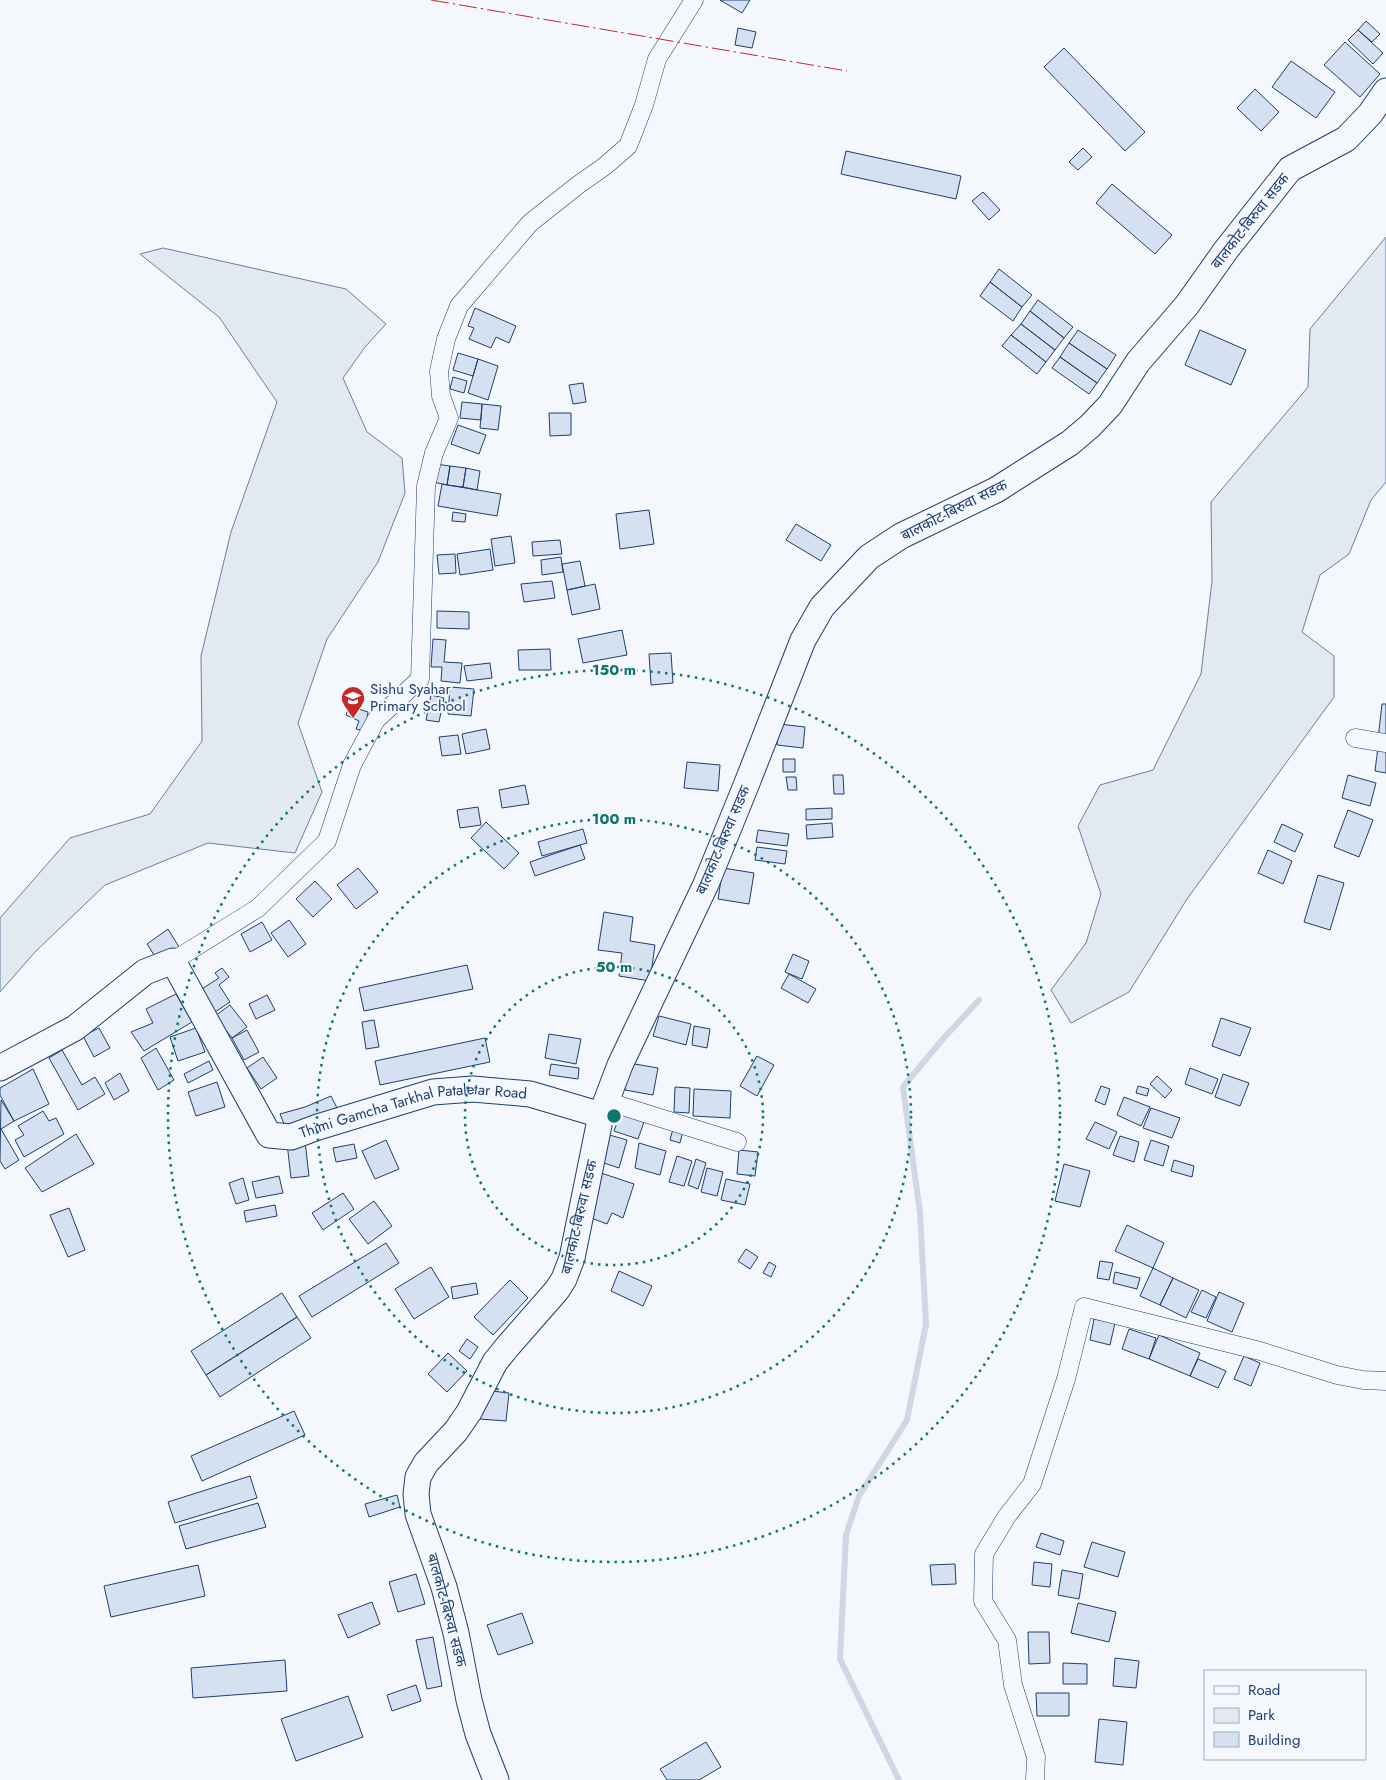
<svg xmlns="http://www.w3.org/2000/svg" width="1386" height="1780" viewBox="0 0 1386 1780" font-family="Jost,'Noto Sans Devanagari',sans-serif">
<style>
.green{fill:#e3e9f0;stroke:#687fa3}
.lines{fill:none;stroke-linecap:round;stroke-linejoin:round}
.stream{stroke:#cfd7e4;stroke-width:6}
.building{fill:#d5e0f0;stroke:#1d3f73}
.street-casing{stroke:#1d3f73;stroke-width:19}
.secondary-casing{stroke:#1d3f73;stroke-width:27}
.street{stroke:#f4f7fb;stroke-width:18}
.secondary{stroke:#f4f7fb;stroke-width:25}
.power{stroke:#c62828;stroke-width:1;stroke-dasharray:18 4 2.5 4;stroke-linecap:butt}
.ring{fill:none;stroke:#0f766e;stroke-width:2.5;stroke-dasharray:2.5 5}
.labels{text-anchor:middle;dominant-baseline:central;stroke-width:4;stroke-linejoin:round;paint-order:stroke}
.street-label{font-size:15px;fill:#1d3f73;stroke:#f4f7fb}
.poi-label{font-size:15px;fill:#1d3f73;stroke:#f4f7fb;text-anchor:start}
.centre{fill:#0f766e;stroke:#f4f7fb;stroke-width:2.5}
.ring-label{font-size:15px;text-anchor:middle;font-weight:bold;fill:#0f766e;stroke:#f4f7fb;stroke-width:4;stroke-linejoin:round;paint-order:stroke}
</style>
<rect width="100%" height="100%" fill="#f4f7fb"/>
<path class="green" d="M1386,237V482L1371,500L1349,554L1320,575L1302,632L1334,656V697L1187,899L1129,992L1071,1023L1051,990L1086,943L1101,894L1078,826L1100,785L1153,770L1201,674L1212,581L1211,502L1308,387L1310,329Z
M163,248L346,289L386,324L365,347L343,378L367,432L402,458L405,493L378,562L327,639L298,723L322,792L295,853L208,843L105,885L35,952L0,992V918L70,838L150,814L202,741L201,656L231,532L277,402L219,317L140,254Z"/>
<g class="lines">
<path class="stream" d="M899,1780L840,1659L846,1535L859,1496L907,1420L926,1324L920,1213L903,1087L942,1040L979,1000"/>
</g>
<path class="building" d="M720,0H750L742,13Z
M1366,21L1380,34L1372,42L1358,30Z
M738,28L756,32L752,48L735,45Z
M1358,30L1383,53L1373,64L1348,40Z
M1345,42L1380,74L1360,97L1324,65Z
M1064,48L1145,132L1125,151L1044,67Z
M1291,61L1335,92L1316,118L1272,87Z
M1255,89L1279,112L1261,131L1237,108Z
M1083,148L1092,157L1078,170L1069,162Z
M846,151L961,176L956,199L841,174Z
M1112,184L1172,235L1155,254L1096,203Z
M983,192L1000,210L989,220L972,201Z
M999,269L1032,295L1022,307L990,282Z
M990,282L1022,307L1013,321L980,296Z
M1038,300L1073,327L1064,338L1030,311Z
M475,308L516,326L509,343L496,337L491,348L469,339L474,328L468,326Z
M1030,311L1064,338L1055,350L1021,324Z
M1021,324L1055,350L1046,362L1011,335Z
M1078,330L1116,355L1107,369L1069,343Z
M1200,330L1246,350L1231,385L1185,365Z
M1011,335L1046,362L1037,374L1002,346Z
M1069,343L1107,369L1097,383L1060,357Z
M458,353L478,359L473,376L453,370Z
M1060,357L1097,383L1089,394L1052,368Z
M478,359L498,366L488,400L468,393Z
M453,377L467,381L464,393L450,389Z
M583,383L586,402L573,404L569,385Z
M462,402L482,404L481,420L460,418Z
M482,404L501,406L498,430L480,428Z
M549,413H571V435L550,436Z
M458,425L486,435L479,454L451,444Z
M436,464L450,466L447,485L433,482Z
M450,466L466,468L463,487L447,485Z
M466,468L480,471L477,490L463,487Z
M442,484L501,494L497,516L438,506Z
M649,510L654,544L620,549L616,514Z
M453,512L466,514L465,522L452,521Z
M796,524L831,545L821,561L786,540Z
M511,536L515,563L495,566L491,539Z
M560,540L562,554L533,556L532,542Z
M490,549L493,570L460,575L457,554Z
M455,554L456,573L439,574L437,555Z
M561,557L563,572L542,575L541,560Z
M580,561L585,586L567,590L562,564Z
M552,581L555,598L524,602L521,584Z
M595,584L600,609L572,615L567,590Z
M437,611L469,612V629L437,628Z
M622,630L627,655L583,663L578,639Z
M433,639L446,640L444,662L462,663L460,683L441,681L442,667H431Z
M550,649L551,670H519L518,650Z
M671,653L673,683L651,685L649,654Z
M490,663L492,678L467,681L464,666Z
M450,687L474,689L471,716L448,714Z
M431,695L444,698L439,722L426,720Z
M1382,704H1386V740L1378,739Z
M349,706L368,712L365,731L356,729L359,721L346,715Z
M779,724L805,727L803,748L777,745Z
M486,729L490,749L466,754L462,734Z
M458,735L461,754L442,756L439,737Z
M1378,747L1386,748V773L1375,771Z
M783,759H795V772H783Z
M687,762L720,765L718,791L684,788Z
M833,775H843L844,794H834Z
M1348,775L1376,783L1370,806L1342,798Z
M786,777H796L797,790H788Z
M525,785L529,804L502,808L499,790Z
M478,807L481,825L460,828L457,810Z
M832,808V819L806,820V809Z
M1348,810L1373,820L1359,857L1334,847Z
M486,822L519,853L504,869L471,838Z
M832,823L833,837L807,839L806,825Z
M1282,824L1303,834L1295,852L1274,842Z
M583,829L587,843L542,856L538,842Z
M758,830L789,834L787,846L756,842Z
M580,845L585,859L535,876L530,862Z
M757,847L787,851L785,864L755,860Z
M1268,850L1292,861L1283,884L1258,873Z
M358,868L378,892L356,909L337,885Z
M723,868L754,873L749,904L718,899Z
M1318,875L1344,883L1330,930L1304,922Z
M315,881L332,899L313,917L296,899Z
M604,912L633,917L630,941L655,945L650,981L619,976L622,953L598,950Z
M289,920L306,944L288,957L271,933Z
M262,922L272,940L250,952L241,934Z
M168,929L179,947L158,961L147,944Z
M793,954L809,961L802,979L785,972Z
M467,965L473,989L364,1011L359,988Z
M222,968L229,977L219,985L230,1002L212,1014L197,992L219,978L215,973Z
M789,974L816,989L808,1003L781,988Z
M176,994L192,1022L144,1051L131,1032L153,1023L146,1009Z
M267,995L275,1010L256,1019L249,1004Z
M230,1005L247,1027L232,1038L215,1016Z
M659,1016L691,1024L686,1045L653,1036Z
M1221,1018L1251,1028L1240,1056L1212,1046Z
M374,1020L379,1047L366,1049L362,1022Z
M694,1026L710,1029L707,1048L692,1045Z
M99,1028L110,1048L94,1057L83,1036Z
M196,1028L205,1052L178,1061L170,1037Z
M247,1030L259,1052L244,1060L232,1038Z
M549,1034L581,1039L576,1064L545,1058Z
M485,1038L490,1062L380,1085L375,1061Z
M156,1048L174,1080L158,1090L141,1058Z
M62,1050L82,1085L95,1077L105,1094L78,1110L49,1058Z
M757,1056L774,1065L757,1096L740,1086Z
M263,1057L277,1078L261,1089L247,1068Z
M209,1061L213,1070L188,1083L184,1074Z
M629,1063L658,1068L653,1095L625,1090Z
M551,1064L579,1068L578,1079L549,1075Z
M1190,1068L1218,1079L1212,1094L1185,1084Z
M33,1069L49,1104L14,1121L0,1095V1088Z
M120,1073L129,1091L114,1100L105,1083Z
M1223,1074L1249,1083L1240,1106L1215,1097Z
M1157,1076L1172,1090L1165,1098L1150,1084Z
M217,1082L225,1107L196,1116L188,1092Z
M1101,1086L1110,1089L1105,1105L1095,1101Z
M1138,1086L1149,1089L1147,1096L1136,1093Z
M675,1087L690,1088L689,1113L674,1112Z
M694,1089L731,1091L730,1118L693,1116Z
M331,1096L339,1112L288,1134L280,1114L305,1107Z
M1124,1097L1150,1107L1141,1126L1117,1115Z
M1,1100L14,1121L1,1129L19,1160L5,1169L0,1161Z
M1151,1108L1180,1118L1172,1138L1143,1128Z
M43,1111L49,1121L56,1118L64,1134L24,1157L15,1140L24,1135L18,1126Z
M620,1114L644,1122L638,1139L614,1131Z
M1095,1122L1117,1132L1109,1149L1086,1139Z
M674,1125L684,1127L680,1143L670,1140Z
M76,1134L94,1164L42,1192L25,1168Z
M606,1134L627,1140L619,1168L598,1161Z
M1120,1136L1139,1142L1134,1162L1113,1155Z
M386,1140L399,1169L375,1179L362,1151Z
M1151,1140L1169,1146L1163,1166L1144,1160Z
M305,1141L309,1176L291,1178L287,1143Z
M639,1143L666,1151L660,1175L635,1168Z
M354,1144L357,1158L336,1162L333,1148Z
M739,1150L758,1152L755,1176L737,1174Z
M677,1156L692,1161L684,1186L669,1182Z
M696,1159L706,1163L698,1189L688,1185Z
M1174,1160L1194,1166L1192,1177L1171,1171Z
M1064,1164L1090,1171L1080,1207L1055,1201Z
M707,1168L723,1172L717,1196L701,1192Z
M601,1173L634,1184L623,1218L612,1213L607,1224L591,1218Z
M279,1176L283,1193L256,1198L252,1182Z
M243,1178L249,1200L236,1204L229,1183Z
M726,1179L750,1184L745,1205L721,1200Z
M343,1193L354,1209L323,1230L312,1213Z
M374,1201L392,1226L368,1244L349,1219Z
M275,1205L277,1216L246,1222L244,1211Z
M69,1208L85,1250L68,1257L50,1215Z
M1127,1225L1164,1243L1153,1268L1115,1251Z
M386,1243L399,1263L312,1317L299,1296Z
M746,1249L758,1257L750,1269L738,1261Z
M1100,1261L1113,1263L1109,1280L1097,1278Z
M769,1262L776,1266L771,1277L763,1273Z
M431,1267L449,1297L414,1319L395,1289Z
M1153,1268L1173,1278L1160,1305L1140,1296Z
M619,1271L652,1286L643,1306L611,1291Z
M1115,1272L1140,1278L1137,1289L1113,1283Z
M1173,1278L1199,1290L1186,1318L1160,1305Z
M510,1280L528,1298L493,1335L474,1317Z
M476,1283L478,1294L453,1299L451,1287Z
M1202,1290L1216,1297L1206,1318L1191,1312Z
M1219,1292L1244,1303L1232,1332L1207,1321Z
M282,1293L297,1317L206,1375L191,1351Z
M297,1317L311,1338L220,1397L206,1375Z
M1094,1319L1115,1323L1110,1345L1090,1340Z
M1129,1329L1156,1338L1149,1359L1122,1349Z
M1159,1335L1200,1353L1190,1376L1149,1359Z
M467,1339L478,1347L470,1359L459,1351Z
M448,1353L467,1371L447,1392L428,1374Z
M1244,1356L1260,1363L1251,1386L1234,1379Z
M1198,1359L1226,1371L1218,1388L1190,1376Z
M483,1390L509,1393L506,1421L480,1419Z
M294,1411L305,1435L202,1481L191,1456Z
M250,1476L257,1498L175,1523L168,1502Z
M397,1495L400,1507L369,1517L365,1504Z
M258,1503L266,1527L186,1549L179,1526Z
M1041,1533L1064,1541L1060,1555L1036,1547Z
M1092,1542L1125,1552L1118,1577L1084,1567Z
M1034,1562L1052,1564L1050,1587L1032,1585Z
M955,1564L956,1584L932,1585L930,1565Z
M198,1565L205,1596L111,1617L104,1586Z
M1062,1570L1083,1574L1079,1599L1058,1595Z
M416,1574L425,1604L398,1612L389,1582Z
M372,1602L380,1624L348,1638L338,1615Z
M1078,1603L1116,1612L1109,1642L1071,1633Z
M522,1613L533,1643L498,1655L487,1625Z
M1028,1632H1049L1050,1663L1029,1664Z
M433,1637L442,1686L427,1689L416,1640Z
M1115,1658L1139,1661L1136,1688L1113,1686Z
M285,1660L287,1691L193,1698L191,1668Z
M1063,1663L1087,1664V1684H1063Z
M416,1685L421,1701L392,1711L387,1695Z
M1036,1693H1069V1716H1037Z
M348,1696L363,1737L296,1761L281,1719Z
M1099,1719L1127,1722L1123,1765L1095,1762Z
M706,1742L721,1767L699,1780H667L660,1769Z"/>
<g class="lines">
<g class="street-casing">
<path id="street" d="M1355,738L1386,743
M173,961L258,908L327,841L352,765L376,720L420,679L426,486L434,453L449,418L441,396L439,371L446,339L459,306L530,223L578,185L605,166L628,146L644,105L657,59L694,0
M606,1101L737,1142
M1035,1780L1036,1757L1013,1685L1007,1640L983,1601L984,1554L1007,1516L1032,1484L1066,1379L1084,1307L1260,1351L1337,1375L1363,1380L1386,1381"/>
</g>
<g class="secondary-casing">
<g id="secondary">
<path id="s1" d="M0,1068L75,1028L145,972L173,961L269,1135L291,1137L318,1127L433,1092L473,1089L530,1094L601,1115"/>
<path d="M496,1780L478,1734L469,1700L456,1633L444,1587L418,1514L416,1494L418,1477L426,1463L456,1431L469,1412L495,1362L508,1346L557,1290L564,1279L572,1258L601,1115L620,1065L706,884L747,783L803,640L822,607L869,557L901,536L996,490L1070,443L1090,426L1110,405L1138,362L1187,305L1226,250L1290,169L1346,139L1370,114L1386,91"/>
</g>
</g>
<use href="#street" class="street"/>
<use href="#secondary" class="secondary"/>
<path class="power" d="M431,0L847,71"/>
</g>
<g class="ring">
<circle cx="614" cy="1116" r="149"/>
<circle cx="614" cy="1116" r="297"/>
<circle cx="614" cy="1116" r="446"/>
</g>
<defs>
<g id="school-pin" transform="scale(1.25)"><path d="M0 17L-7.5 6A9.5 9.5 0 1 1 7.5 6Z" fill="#c62828" stroke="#f4f7fb"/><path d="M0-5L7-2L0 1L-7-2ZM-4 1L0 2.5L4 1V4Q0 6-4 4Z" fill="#fff"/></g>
</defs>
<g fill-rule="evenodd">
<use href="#school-pin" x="353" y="698"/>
</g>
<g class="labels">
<g class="street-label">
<text transform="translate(1250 221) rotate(-52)">बालकोट-बिरुवा सडक</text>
<text transform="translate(954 510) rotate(-27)">बालकोट-बिरुवा सडक</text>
<text transform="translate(723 840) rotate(-67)">बालकोट-बिरुवा सडक</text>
<text stroke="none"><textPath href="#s1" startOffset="552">Thimi Gamcha Tarkhal Pataletar Road</textPath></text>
<text transform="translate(579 1217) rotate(-77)">बालकोट-बिरुवा सडक</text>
<text transform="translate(447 1610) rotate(75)">बालकोट-बिरुवा सडक</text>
</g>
<g class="poi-label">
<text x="370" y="689">Sishu Syahar<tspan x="370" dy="17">Primary School</tspan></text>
</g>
</g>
<circle cx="614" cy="1116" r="8" class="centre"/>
<g class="ring-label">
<text x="614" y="675">150 m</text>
<text x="614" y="824">100 m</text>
<text x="614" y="972">50 m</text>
</g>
<rect x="1204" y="1670" width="162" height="90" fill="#f4f7fb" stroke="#9eadc5"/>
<rect x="1214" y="1686" width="25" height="8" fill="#f4f7fb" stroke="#9eadc5"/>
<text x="1248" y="1695" font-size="15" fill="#1d3f73">Road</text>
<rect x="1214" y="1708" width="25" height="15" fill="#e3e9f0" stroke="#9eadc5"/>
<text x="1248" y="1720" font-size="15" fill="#1d3f73">Park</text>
<rect x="1214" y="1732" width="25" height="15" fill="#d5e0f0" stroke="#9eadc5"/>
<text x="1248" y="1745" font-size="15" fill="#1d3f73">Building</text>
</svg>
